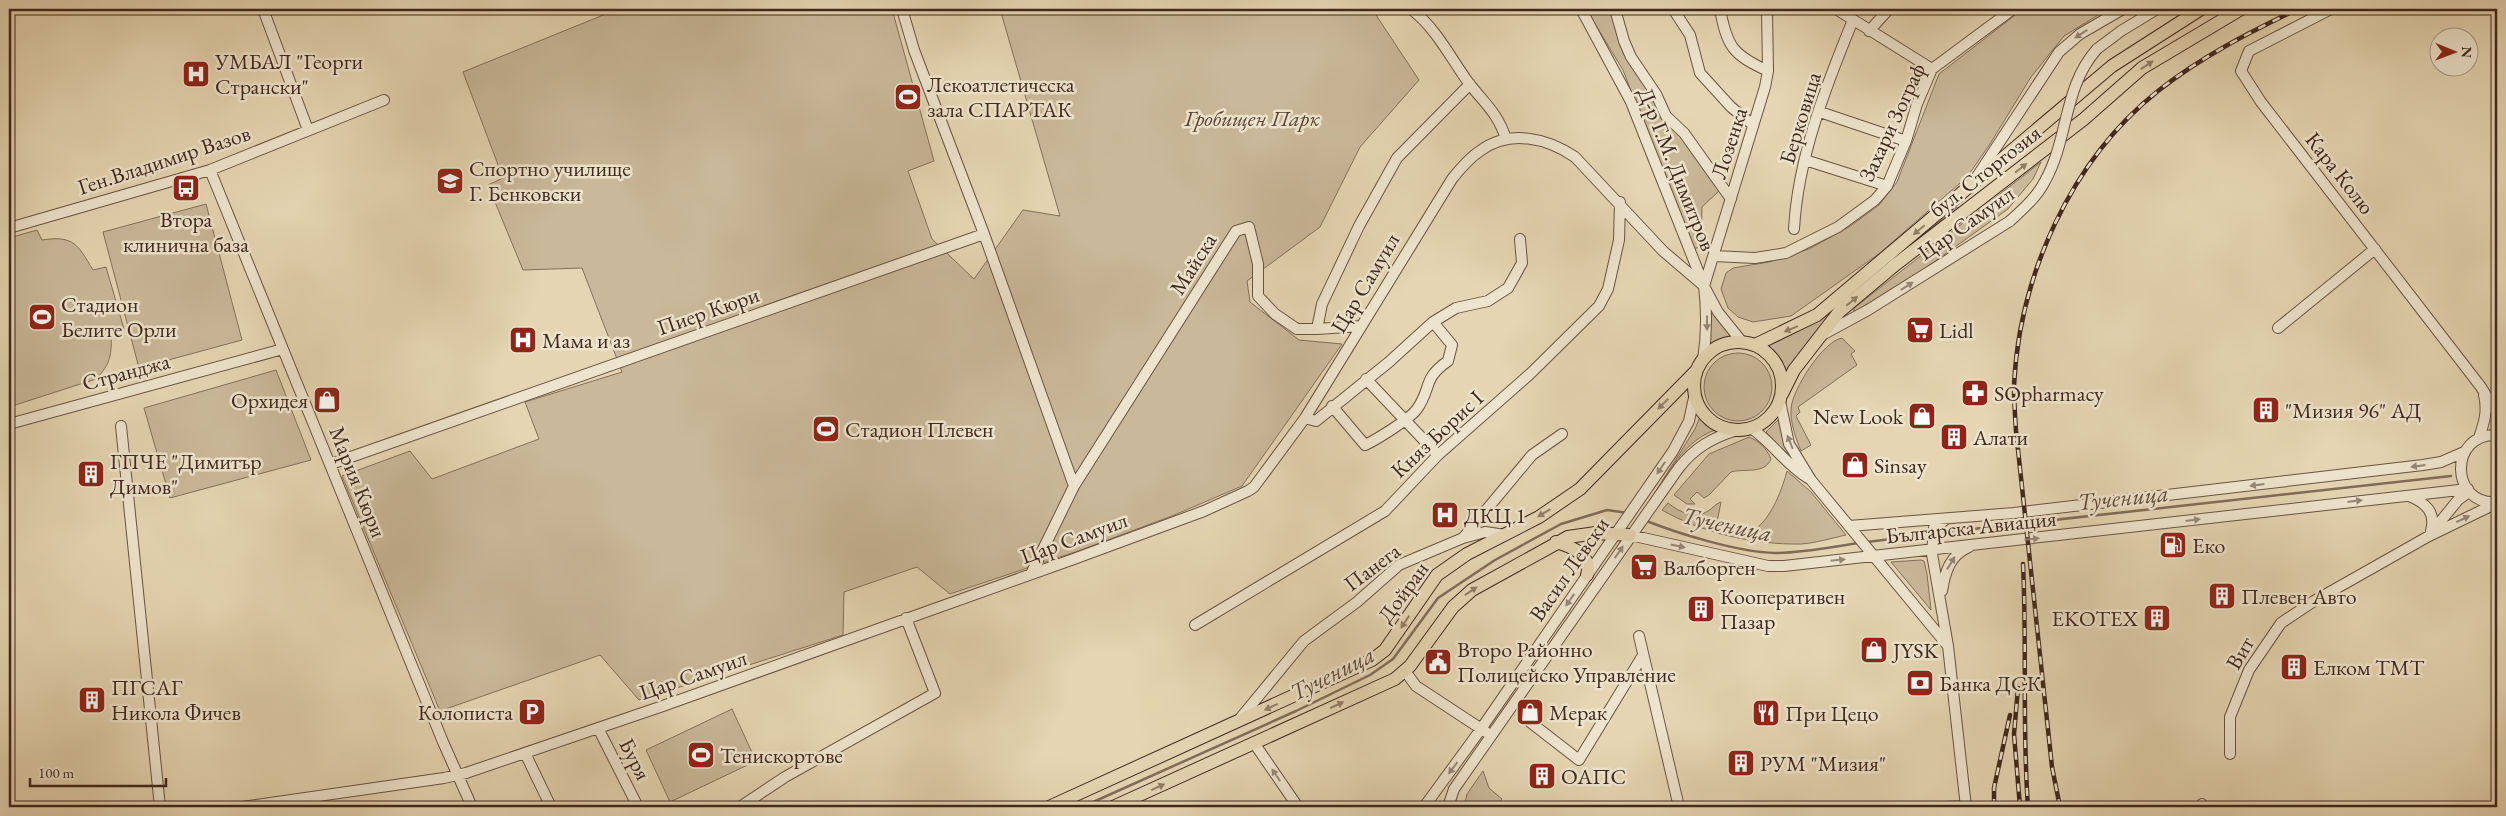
<svg xmlns="http://www.w3.org/2000/svg" width="2506" height="816" viewBox="0 0 2506 816" font-family="'EB Garamond',serif">
<style>
.green{fill:#c9b899;stroke:#84705c}
.lines{fill:none;stroke-linecap:round;stroke-linejoin:round}
.stream{stroke:#816c59;stroke-width:2.5}
.minor-casing{stroke:#695343;stroke-width:12}
.major-casing{stroke:#40281e;stroke-width:14}
.minor{stroke:#eee4cd;stroke-width:10}
.major{stroke:#e5d5b2;stroke-width:12}
.rail-casing{stroke:#40281e;stroke-width:4.5}
.rail{stroke:#eee4cd;stroke-width:2.5;stroke-dasharray:8;stroke-linecap:butt}
.minor-bridge-casing{stroke:#695343;stroke-width:12;stroke-linecap:butt}
.minor-bridge{stroke:#eee4cd;stroke-width:10}
.oneway{fill:#978676}
.oneway2{fill:#927e68}
.labels{text-anchor:middle;dominant-baseline:central;stroke-width:5;stroke-linejoin:round;paint-order:stroke}
.poi-label{font-size:22px;fill:#40281e;stroke:#eee4cd;text-anchor:start}
.park-label{font-size:22px;font-style:italic;fill:#5b4537;stroke:#eee4cd}
.street-label{font-size:22px;fill:#40281e;stroke:#eee4cd}
.water-label{font-size:24px;font-style:italic;fill:#614a3b;stroke:#eee4cd}
</style>
<rect width="100%" height="100%" fill="#e5d5b2"/>
<filter id="stains"><feTurbulence type="fractalNoise" baseFrequency=".004" numOctaves="4"/><feColorMatrix values="0 0 0 0 .2 0 0 0 0 .09 0 0 0 0 .02 0 0 0 .5 -.17"/></filter>
<radialGradient id="worn" r=".72"><stop offset=".6" stop-color="#630" stop-opacity="0"/><stop offset="1" stop-color="#630" stop-opacity=".3"/></radialGradient>
<path class="green" d="M618,9H892L934,161L908,171L932,239L974,279L1023,210L1060,216L1000,9H1372L1419,80L1360,147L1320,227L1247,281L1250,302L1299,340L1342,344L1242,486L1172,516L1078,551L950,594L917,567L844,592L843,635L639,700L600,655L440,711L342,476L410,451L432,479L539,439L525,402L622,372L582,268L523,270L488,185L503,178L463,72Z
M1586,9H1614L1652,97L1720,190L1702,207L1701,247L1692,249L1623,70Z
M2023,9H2108L2064,36L2031,77L1990,144L1967,177L1880,253L1791,316L1753,322L1738,317L1728,308L1721,289L1726,273L1733,268L1769,262L1809,249L1849,227L1879,205L1897,182L1939,74Z
M2041,162L2033,179L2008,209L1920,272L1854,312V308Z
M206,204L242,340L139,368L103,232Z
M1957,207L1959,209L1839,307L1787,372L1778,356L1765,343L1851,293Z
M37,230L42,240C74,235 78,245 93,270L106,267L124,329L111,333C112,353 111,364 96,379L9,407V238Z
M1709,308L1720,323L1733,335L1707,345Z
M1842,338L1855,351L1851,354L1857,365L1798,407L1800,412L1796,416L1811,445L1801,451C1796,439 1790,422 1791,409C1792,390 1823,341 1842,338Z
M1704 387a34 34 0 1 1 68 0a34 34 0 1 1-68 0Z
M276,370L311,460L170,498L144,408Z
M1700,417L1715,430C1680,442 1662,484 1642,513L1695,429Z
M1778,420L1789,457L1766,432Z
M1749,437C1759,441 1767,449 1771,459C1764,475 1745,468 1731,472L1709,495L1704,498L1697,492L1690,499L1695,504H1687L1674,495L1709,454Z
M1787,471L1811,492L1846,535C1832,538 1816,543 1801,544C1755,545 1702,533 1662,510L1668,503C1680,512 1694,520 1708,511C1713,508 1715,504 1721,502L1717,522L1756,529C1772,516 1782,490 1787,471Z
M1921,560L1924,561L1927,574L1931,610L1891,562Z
M732,709L756,761L670,802L646,750Z
M1483,771L1489,788L1502,799L1496,807H1464L1467,794Z"/>
<g class="lines">
<path class="stream" d="M1644,520C1679,534 1738,552 1775,553C1803,553 1831,547 1859,543
M1936,533L2451,476
M1867,542L1931,534
M1082,807L1296,711L1370,675L1393,659L1438,598L1495,560L1561,524L1607,510L1628,513"/>
<g class="minor-casing">
<path id="minor" d="M263,9L308,130
M902,9L914,50L984,234L1074,486
M1411,9C1436,28 1450,57 1468,82C1484,103 1498,113 1506,139
M1581,9L1631,102L1704,286L1718,312L1742,342
M1615,9L1624,41L1631,57L1656,94L1666,116L1684,133L1731,199
M1673,9L1690,35L1700,73L1731,107L1753,125
M1720,9C1727,47 1733,55 1768,71
M1836,9L1932,69
M2331,9L2249,51L2241,71L2261,102L2481,387L2497,413
M1869,31L1889,9
M2097,49L2121,31L2157,9
M1820,112L1906,141
M1805,160L1887,186
M210,170L443,742L472,807
M1976,178L2059,52L2080,34L2123,9
M9,228L210,170L384,100
M1794,229C1798,157 1826,86 1853,20
M1714,256L1755,258L1786,253L1838,227L1875,200L1887,186L1906,141L1917,104L1932,69L2013,9
M2278,328L2375,249
M1317,329L1361,326
M1822,335L1868,310L2010,221
M1703,360C1707,334 1707,311 1704,286L1765,87L1768,71L1767,9
M1366,379L1438,455
M1780,401L1789,444L1811,480L1948,646
M1332,406L1365,445C1376,440 1410,419 1417,409C1432,388 1422,379 1448,361L1452,345L1433,322
M1305,418L1316,421L1389,362L1433,322L1456,308L1488,301L1508,288L1522,263L1520,239
M9,424L283,349
M121,426L160,807
M1751,428C1772,442 1786,465 1808,478
M2497,435C2448,433 2450,506 2497,502
M2479,438C2484,423 2488,411 2484,395
M331,464L984,234
M2409,496C2426,503 2436,512 2431,531
M1945,520L1934,528L1932,554L1948,646L1966,807
M1849,526L2014,513L2423,465L2441,462L2464,452
M2431,533L2458,500L2469,492
M1630,535L1768,566H1784L2468,489
M1463,538L1485,532L1505,535
M1031,574L1074,486L1236,231L1249,227L1258,264V296L1275,314L1297,329H1317L1322,304L1359,226L1397,158L1470,84
M1942,591C1945,572 1950,555 1969,547
M1195,625L1385,511L1438,455L1530,374L1599,306L1608,289L1619,240L1620,202
M1639,636L1679,807
M1405,671L1416,686L1486,732
M1238,721L1304,641L1357,602L1399,565L1463,538L1532,455L1562,434
M1530,722L1579,760L1643,655
M598,728L638,807
M1254,743L1298,807
M525,753L551,807
M2230,754V717L2249,670L2281,623L2314,601L2429,536L2497,503
M2202,804L2203,807
M149,807L159,806
M242,807L444,778L466,773L660,707L1071,560L1204,511L1248,491L1254,487L1305,418L1452,179C1460,169 1469,158 1480,151C1510,129 1547,138 1575,157L1663,251L1704,286
M740,807L785,777L935,693L906,618
M1424,807L1481,729L1673,451L1689,421L1695,393
M1448,807L1454,789L1678,469C1694,448 1713,437 1738,430
M1945,807L1966,806"/>
</g>
<g class="major-casing">
<path id="major" d="M1694 386a44 44 0 1 1 88 0a44 44 0 1 1-88 0Z
M1755,345L1817,315L2112,66L2201,9
M1782,394L1794,370L1839,312L1895,265L2084,119L2142,68L2241,9
M1556,542C1571,546 1593,556 1587,575
M1049,807L1372,660L1385,650L1437,575L1467,554L1539,517L1580,489L1697,370
M1113,807L1395,679L1410,666L1453,607L1472,590L1568,537L1596,533L1630,535"/>
</g>
<use href="#minor" class="minor"/>
<use href="#major" class="major"/>
<g class="rail-casing">
<path id="rail" d="M2023,564C2027,645 2022,726 2028,807
M2018,688L2014,734L2020,807
M1994,807V788L2010,715
M2060,807L2052,767L2016,431C2015,416 2014,401 2014,386C2019,276 2071,160 2158,91C2201,57 2248,33 2298,9"/>
</g>
<use href="#rail" class="rail"/>
<g class="minor-bridge-casing">
<path id="minor-bridge" d="M2010,221C2023,209 2037,197 2045,181C2069,138 2063,87 2097,49"/>
</g>
<use href="#minor-bridge" class="minor-bridge"/>
</g>
<defs><path id="oneway-solid" d="M-6-.8H1V-3.2L6.5 0L1 3.2V.8H-6Z" transform="scale(1.25)"/></defs>
<g class="oneway">
<use href="#oneway-solid" transform="translate(2081 34) rotate(147)"/>
<use href="#oneway-solid" transform="translate(1907 286) rotate(-32)"/>
<use href="#oneway-solid" transform="translate(1707 323) rotate(90)"/>
<use href="#oneway-solid" transform="translate(1790 442) rotate(-112)"/>
<use href="#oneway-solid" transform="translate(2418 466) rotate(173)"/>
<use href="#oneway-solid" transform="translate(1661 468) rotate(124)"/>
<use href="#oneway-solid" transform="translate(2257 485) rotate(173)"/>
<use href="#oneway-solid" transform="translate(2355 501) rotate(-7)"/>
<use href="#oneway-solid" transform="translate(2463 519) rotate(-25)"/>
<use href="#oneway-solid" transform="translate(2193 520) rotate(-7)"/>
<use href="#oneway-solid" transform="translate(2032 539) rotate(-6)"/>
<use href="#oneway-solid" transform="translate(1678 546) rotate(12)"/>
<use href="#oneway-solid" transform="translate(1619 552) rotate(-55)"/>
<use href="#oneway-solid" transform="translate(1838 560) rotate(-6)"/>
<use href="#oneway-solid" transform="translate(1951 563) rotate(-58)"/>
<use href="#oneway-solid" transform="translate(1570 600) rotate(125)"/>
<use href="#oneway-solid" transform="translate(1453 768) rotate(127)"/>
<use href="#oneway-solid" transform="translate(1276 775) rotate(-124)"/>
</g>
<g class="oneway2">
<use href="#oneway-solid" transform="translate(2147 65) rotate(-33)"/>
<use href="#oneway-solid" transform="translate(2021 168) rotate(-38)"/>
<use href="#oneway-solid" transform="translate(1919 230) rotate(140)"/>
<use href="#oneway-solid" transform="translate(1852 301) rotate(-40)"/>
<use href="#oneway-solid" transform="translate(1791 329) rotate(158)"/>
<use href="#oneway-solid" transform="translate(1663 404) rotate(135)"/>
<use href="#oneway-solid" transform="translate(1544 513) rotate(149)"/>
<use href="#oneway-solid" transform="translate(1471 591) rotate(-34)"/>
<use href="#oneway-solid" transform="translate(1405 622) rotate(124)"/>
<use href="#oneway-solid" transform="translate(1337 705) rotate(-25)"/>
<use href="#oneway-solid" transform="translate(1271 707) rotate(155)"/>
<use href="#oneway-solid" transform="translate(1158 787) rotate(-24)"/>
</g>
<defs>
<g id="hospital-square" transform="scale(1.4375)"><rect x="-9" y="-9" width="18" height="18" rx="4" fill="#8f2418" stroke="#eee4cd"/><path d="M-5-5h3v3.5h4V-5h3V5h-3V1.5h-4V5h-3Z" fill="#fff"/></g>
<g id="stadium-square" transform="scale(1.4375)"><rect x="-9" y="-9" width="18" height="18" rx="4" fill="#8f2418" stroke="#eee4cd"/><path d="M0-5a6.5 5 0 1 0 0 10a6.5 5 0 1 0 0-10ZM-3.5-1.8h7v3.6h-7Z" fill="#fff"/></g>
<g id="school-square" transform="scale(1.4375)"><rect x="-9" y="-9" width="18" height="18" rx="4" fill="#8f2418" stroke="#eee4cd"/><path d="M0-5L7-2L0 1L-7-2ZM-4 1L0 2.5L4 1V4Q0 6-4 4Z" fill="#fff"/></g>
<g id="bus-square" transform="scale(1.4375)"><rect x="-9" y="-9" width="18" height="18" rx="4" fill="#8f2418" stroke="#eee4cd"/><path d="M-5-6H5V4H4V6H2V4H-2V6H-4V4H-5ZM-3.5-4V0h7V-4ZM-3.5 1.2v1.5H-2V1.2ZM2 1.2v1.5H3.5V1.2Z" fill="#fff"/></g>
<g id="supermarket-square" transform="scale(1.4375)"><rect x="-9" y="-9" width="18" height="18" rx="4" fill="#8f2418" stroke="#eee4cd"/><path d="M-6-5.5h2.5l.6 2H6L4.5 2H-2.5L-4.4-4H-6ZM-1.5 3.2a1.3 1.3 0 1 0 .1 0ZM3 3.2a1.3 1.3 0 1 0 .1 0Z" fill="#fff"/></g>
<g id="pharmacy-square" transform="scale(1.4375)"><rect x="-9" y="-9" width="18" height="18" rx="4" fill="#8f2418" stroke="#eee4cd"/><path d="M-2-6h4v4h4v4h-4v4h-4v-4h-4v-4h4Z" fill="#fff"/></g>
<g id="shop-square" transform="scale(1.4375)"><rect x="-9" y="-9" width="18" height="18" rx="4" fill="#8f2418" stroke="#eee4cd"/><path d="M-5-2.5h2.3a2.7 3.5 0 0 1 5.4 0H5L5.5 6h-11ZM-1.5-2.5h3a1.5 2.3 0 0 0-3 0Z" fill="#fff"/></g>
<g id="building-square" transform="scale(1.4375)"><rect x="-9" y="-9" width="18" height="18" rx="4" fill="#8f2418" stroke="#eee4cd"/><path d="M-4-6H4V6H1V3H-1V6H-4ZM-2.5-4.3h1.7v1.8h-1.7ZM.8-4.3h1.7v1.8H.8ZM-2.5-1h1.7V.8h-1.7ZM.8-1h1.7V.8H.8Z" fill="#fff"/></g>
<g id="fuel-square" transform="scale(1.4375)"><rect x="-9" y="-9" width="18" height="18" rx="4" fill="#8f2418" stroke="#eee4cd"/><path d="M-5.5-6h7V0h2V4h1.3V-2.5L3-4.5l.8-.8L6-3V5H2.5V1h-1V6h-7ZM-4.2-4.7v3.2H.2V-4.7Z" fill="#fff"/></g>
<g id="civic-square" transform="scale(1.4375)"><rect x="-9" y="-9" width="18" height="18" rx="4" fill="#8f2418" stroke="#eee4cd"/><path d="M-.6-6.5H3V-4.5H.6V-3L4-1V1h2V6H-6V1h2V-1L-.6-3ZM-1.2 2.5V6h2.4V2.5Z" fill="#fff"/></g>
<g id="bank-square" transform="scale(1.4375)"><rect x="-9" y="-9" width="18" height="18" rx="4" fill="#8f2418" stroke="#eee4cd"/><path d="M-6-4H6V4H-6ZM0-2.3a2.3 2.3 0 1 0 0 4.6a2.3 2.3 0 1 0 0-4.6Z" fill="#fff"/></g>
<g id="parking-square" transform="scale(1.4375)"><rect x="-9" y="-9" width="18" height="18" rx="4" fill="#8f2418" stroke="#eee4cd"/><path d="M-3.5-5.5H1a3.5 3.5 0 0 1 0 7H-1V5.5H-3.5ZM-1-3.4V-.6H.8a1.4 1.4 0 0 0 0-2.8Z" fill="#fff"/></g>
<g id="restaurant-square" transform="scale(1.4375)"><rect x="-9" y="-9" width="18" height="18" rx="4" fill="#8f2418" stroke="#eee4cd"/><path d="M-5-6h1v4h1v-4h1v4h1v-4h1v5L-1.5 .5V6h-2V.5L-5-1ZM5-6V6H3V1.5H1.5Q1.5-4 5-6Z" fill="#fff"/></g>
</defs>
<g fill-rule="evenodd">
<use href="#hospital-square" x="196" y="74"/>
<use href="#stadium-square" x="908" y="97"/>
<use href="#school-square" x="450" y="181"/>
<use href="#bus-square" x="186" y="188"/>
<use href="#stadium-square" x="42" y="317"/>
<use href="#supermarket-square" x="1920" y="330"/>
<use href="#hospital-square" x="523" y="340"/>
<use href="#pharmacy-square" x="1975" y="393"/>
<use href="#shop-square" x="327" y="400"/>
<use href="#building-square" x="2266" y="410"/>
<use href="#shop-square" x="1922" y="416"/>
<use href="#stadium-square" x="826" y="429"/>
<use href="#building-square" x="1954" y="437"/>
<use href="#shop-square" x="1855" y="465"/>
<use href="#building-square" x="91" y="474"/>
<use href="#hospital-square" x="1445" y="515"/>
<use href="#fuel-square" x="2173" y="545"/>
<use href="#supermarket-square" x="1644" y="567"/>
<use href="#building-square" x="2222" y="596"/>
<use href="#building-square" x="1701" y="609"/>
<use href="#building-square" x="2157" y="618"/>
<use href="#shop-square" x="1874" y="650"/>
<use href="#civic-square" x="1438" y="662"/>
<use href="#building-square" x="2294" y="667"/>
<use href="#bank-square" x="1920" y="683"/>
<use href="#building-square" x="92" y="700"/>
<use href="#parking-square" x="532" y="712"/>
<use href="#shop-square" x="1530" y="712"/>
<use href="#restaurant-square" x="1766" y="713"/>
<use href="#stadium-square" x="701" y="755"/>
<use href="#building-square" x="1741" y="763"/>
<use href="#building-square" x="1542" y="776"/>
</g>
<g class="labels">
<g class="poi-label">
<text x="215" y="61">УМБАЛ "Георги<tspan x="215" dy="25">Странски"</tspan></text>
<text x="927" y="84">Лекоатлетическа<tspan x="927" dy="25">зала СПАРТАК</tspan></text>
<text x="469" y="168">Спортно училище<tspan x="469" dy="25">Г. Бенковски</tspan></text>
<text x="186" y="219" text-anchor="middle">Втора<tspan x="186" dy="25">клинична база</tspan></text>
<text x="61" y="304">Стадион<tspan x="61" dy="25">Белите Орли</tspan></text>
<text x="1939" y="330">Lidl</text>
<text x="542" y="340">Мама и аз</text>
<text x="1994" y="393">SOpharmacy</text>
<text x="308" y="400" text-anchor="end">Орхидея</text>
<text x="2285" y="410">"Мизия 96" АД</text>
<text x="1903" y="416" text-anchor="end">New Look</text>
<text x="845" y="429">Стадион Плевен</text>
<text x="1973" y="437">Алати</text>
<text x="110" y="461">ГПЧЕ "Димитър<tspan x="110" dy="25">Димов"</tspan></text>
<text x="1874" y="465">Sinsay</text>
<text x="1464" y="515">ДКЦ 1</text>
<text x="2192" y="545">Еко</text>
<text x="1663" y="567">Валборген</text>
<text x="1720" y="596">Кооперативен<tspan x="1720" dy="25">Пазар</tspan></text>
<text x="2241" y="596">Плевен Авто</text>
<text x="2138" y="618" text-anchor="end">EKOTEX</text>
<text x="1457" y="649">Второ Районно<tspan x="1457" dy="25">Полицейско Управление</tspan></text>
<text x="1893" y="650">JYSK</text>
<text x="2313" y="667">Елком ТМТ</text>
<text x="1939" y="683">Банка ДСК</text>
<text x="111" y="687">ПГСАГ<tspan x="111" dy="25">Никола Фичев</tspan></text>
<text x="513" y="712" text-anchor="end">Колописта</text>
<text x="1549" y="712">Мерак</text>
<text x="1785" y="713">При Цецо</text>
<text x="720" y="755">Тенискортове</text>
<text x="1760" y="763">РУМ "Мизия"</text>
<text x="1561" y="776">ОАПС</text>
</g>
<g class="park-label">
<text x="1252" y="118">Гробищен Парк</text>
</g>
<g class="street-label">
<text transform="translate(1800 118) rotate(-73)">Берковица</text>
<text transform="translate(1892 122) rotate(-65)">Захари Зограф</text>
<text transform="translate(1729 143) rotate(-72)">Лозенка</text>
<text transform="translate(164 160) rotate(-18)">Ген.Владимир Вазов</text>
<text transform="translate(1677 169) rotate(68)">Д-р Г.М. Димитров</text>
<text transform="translate(1985 171) rotate(-38)">бул. Сторгозия</text>
<text transform="translate(2340 173) rotate(52)">Кара Колю</text>
<text transform="translate(1966 223) rotate(-35)">Цар Самуил</text>
<text transform="translate(1193 264) rotate(-58)">Майска</text>
<text transform="translate(1365 283) rotate(-59)">Цар Самуил</text>
<text transform="translate(708 311) rotate(-19)">Пиер Кюри</text>
<text transform="translate(126 372) rotate(-15)">Странджа</text>
<text transform="translate(1437 434) rotate(-43)">Княз Борис I</text>
<text transform="translate(358 482) rotate(68)">Мария Кюри</text>
<text transform="translate(1971 527) rotate(-6)">Българска Авиация</text>
<text transform="translate(1074 538) rotate(-20)">Цар Самуил</text>
<text transform="translate(1372 567) rotate(-37)">Панега</text>
<text transform="translate(1569 569) rotate(-55)">Васил Левски</text>
<text transform="translate(1403 592) rotate(-54)">Дойран</text>
<text transform="translate(2240 653) rotate(-60)">Вит</text>
<text transform="translate(693 675) rotate(-19)">Цар Самуил</text>
<text transform="translate(635 759) rotate(63)">Буря</text>
</g>
<g class="water-label">
<text transform="translate(2123 497) rotate(-6)">Тученица</text>
<text transform="translate(1727 524) rotate(12)">Тученица</text>
<text transform="translate(1332 673) rotate(-27)">Тученица</text>
</g>
</g>
<rect width="2506" height="816" fill="none" stroke="#e5d5b2" stroke-width="30"/>
<rect x="10" y="10" width="2486" height="796" fill="none" stroke="#40281e" stroke-width="2.5"/>
<rect x="15" y="15" width="2476" height="786" fill="none" stroke="#40281e"/>
<g transform="translate(2454 52) rotate(91)"><circle r="24" fill="#eee4cd" stroke="#a89987"/>
<path d="M0-4L9 19L0 12L-9 19Z" fill="#8f2418"/>
<text y="-8" font-size="14" font-weight="bold" text-anchor="middle" fill="#40281e">N</text>
</g>
<path d="M30 778v8h136v-8" fill="none" stroke="#40281e" stroke-width="2.5"/>
<text x="38" y="778" font-size="15" fill="#40281e" stroke="#eee4cd" stroke-width="4" paint-order="stroke">100 m</text>
<rect width="100%" height="100%" filter="url(#stains)"/>
<rect width="100%" height="100%" fill="url(#worn)"/>
</svg>
